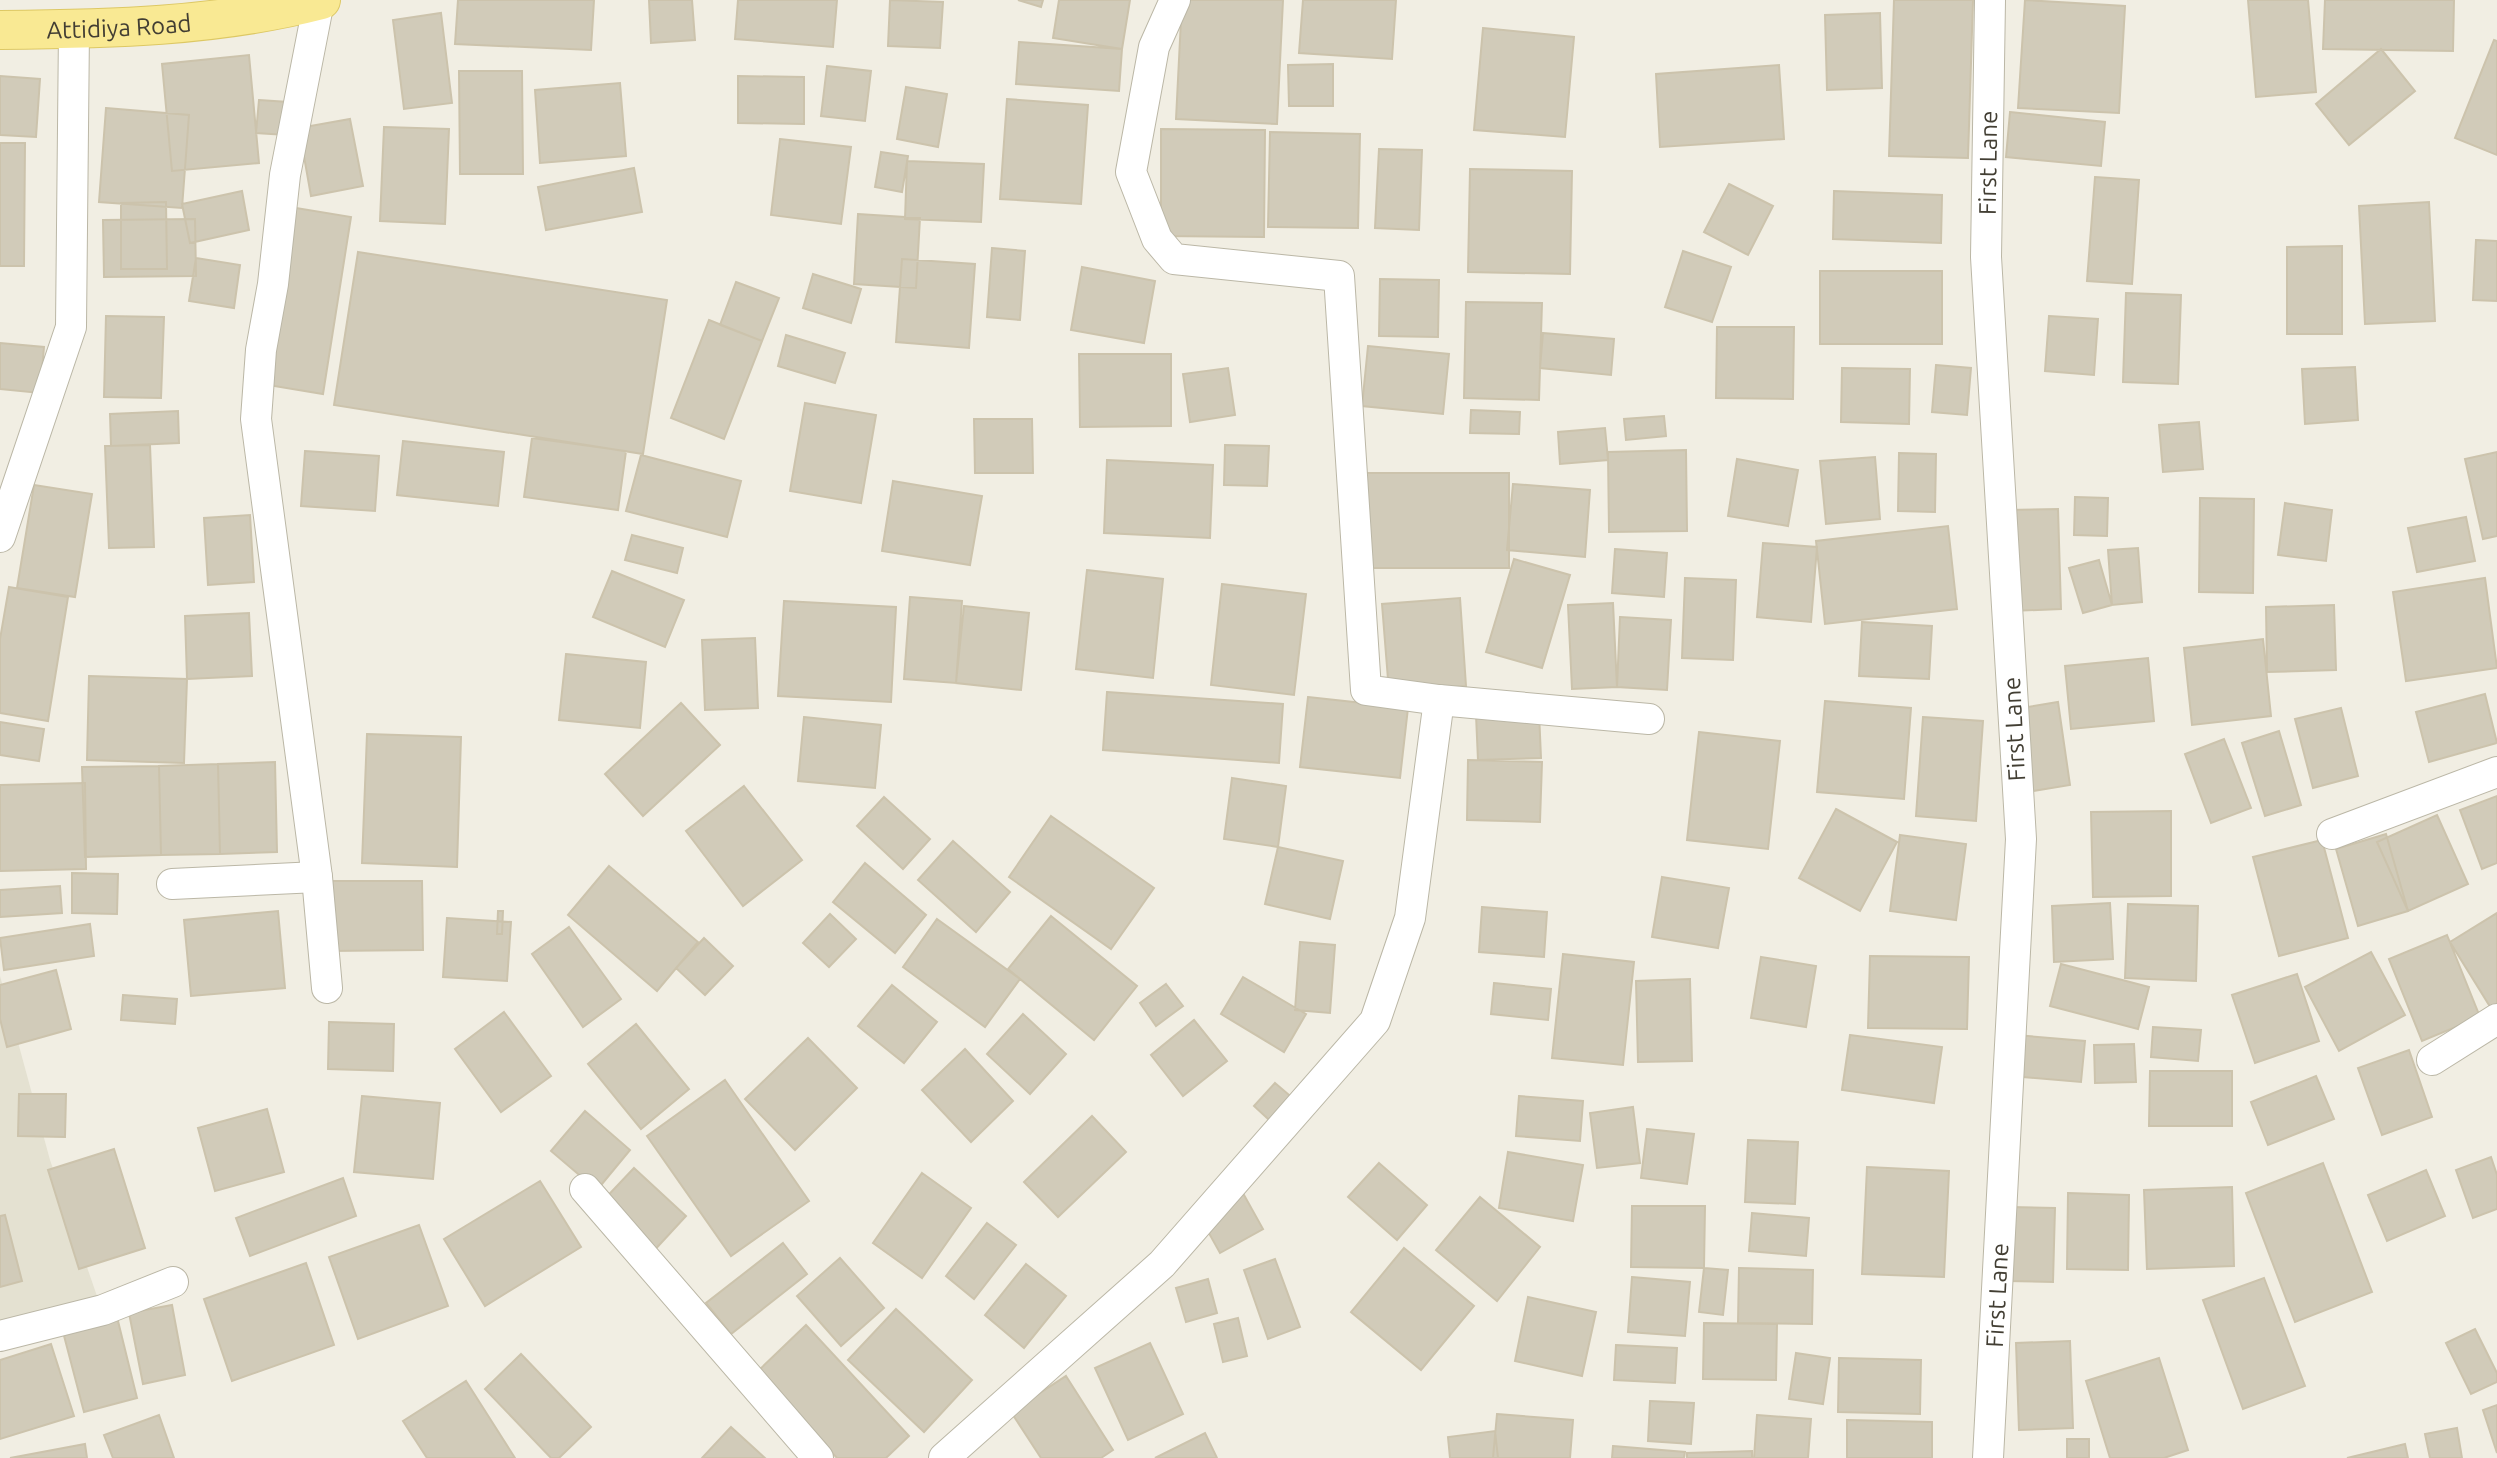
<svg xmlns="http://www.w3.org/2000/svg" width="2497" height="1458" viewBox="0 0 2497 1458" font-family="Ubuntu,sans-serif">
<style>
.residential{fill:#e4e1d1}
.building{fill:#d1cbb9;stroke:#ccc3ac;stroke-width:2}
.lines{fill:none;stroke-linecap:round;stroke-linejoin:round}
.minor-casing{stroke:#bbb7a6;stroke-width:32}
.primary-casing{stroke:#ddc864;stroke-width:40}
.minor{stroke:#fff;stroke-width:30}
.primary{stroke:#f9e993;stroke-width:38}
.labels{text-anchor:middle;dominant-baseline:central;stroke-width:5;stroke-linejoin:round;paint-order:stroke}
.street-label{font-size:24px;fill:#423e33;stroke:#fff}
</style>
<rect width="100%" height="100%" fill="#f1eee3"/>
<path class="residential" d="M0,976L50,1160L98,1299L0,1333Z"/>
<path class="building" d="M458,0H594L591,50L455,44Z
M649,0H692L695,40L651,43Z
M738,0H837L833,47L735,39Z
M890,0L943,2L940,48L888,46Z
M1018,0H1043L1041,7Z
M1059,0H1130L1122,49L1053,38Z
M1182,0H1283L1277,124L1176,119Z
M1303,0H1396L1392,59L1299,53Z
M1894,0H1973L1968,158L1889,156Z
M2025,0L2125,6L2119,113L2018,108Z
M2248,0H2308L2316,92L2256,97Z
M2325,0H2454L2453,51L2323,49Z
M441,13L452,103L404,109L393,20Z
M1880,13L1882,88L1827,90L1825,15Z
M1483,28L1574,37L1565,137L1474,130Z
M2494,40L2497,41V155L2455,138Z
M1019,42L1122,49L1119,91L1016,84Z
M2381,49L2415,91L2349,145L2316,104Z
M249,55L259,163L172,171L162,64Z
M1333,64V106H1289L1288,65Z
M1779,65L1784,139L1660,147L1656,74Z
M827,66L871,71L865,121L821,116Z
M459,71H522L523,174H460Z
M0,76L40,79L36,137L0,135Z
M738,76L804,77V124L738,123Z
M620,83L626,156L540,163L535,90Z
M906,87L947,94L938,147L897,139Z
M1007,99L1088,105L1081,204L1000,199Z
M259,100L288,102L286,135L256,133Z
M106,108L189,115L182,208L99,202Z
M2010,112L2105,122L2101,166L2006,157Z
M350,119L363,186L311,196L299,128Z
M384,127L449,129L445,224L380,221Z
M1161,129L1265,130L1264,237L1161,236Z
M1270,132L1360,134L1358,228L1268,227Z
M780,139L851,147L841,224L771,215Z
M0,143H25L24,266H0Z
M1379,149L1422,150L1419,230L1375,228Z
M881,152L908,156L902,192L875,187Z
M907,161L984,164L981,222L905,219Z
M634,168L642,212L546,230L538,187Z
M1470,169L1572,171L1570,274L1468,272Z
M2095,177L2139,180L2132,284L2087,281Z
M1729,184L1773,206L1748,255L1704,232Z
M242,191L249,230L190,243L182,204Z
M1834,191L1942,195L1941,243L1833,239Z
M166,202L167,269H121V203Z
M2429,202L2435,321L2365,324L2359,206Z
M290,207L351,217L323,394L262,384Z
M858,214L920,218L916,288L854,284Z
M195,219L196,276L104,277L103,220Z
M2476,240L2497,241V301L2473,300Z
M2342,246V334H2287V247Z
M992,248L1025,251L1020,320L987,317Z
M1683,251L1731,267L1712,322L1665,307Z
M358,252L667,300L643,454L334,405Z
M196,258L240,265L234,308L189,301Z
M902,259L975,264L969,348L896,342Z
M1082,267L1155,281L1144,343L1071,330Z
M1820,271H1942V344H1820Z
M813,274L861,289L851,323L803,308Z
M1380,279L1439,280L1438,337L1379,336Z
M736,282L779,298L762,341L720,325Z
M2126,293L2181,295L2178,384L2123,382Z
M1466,302L1542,303L1539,400L1464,398Z
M106,316L164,317L161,398L104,397Z
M2049,316L2098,319L2094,375L2045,371Z
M709,320L762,341L724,439L671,418Z
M1717,327H1794L1793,399L1716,398Z
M1543,333L1614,339L1611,375L1540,368Z
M786,335L845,353L835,383L778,366Z
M0,343L44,347L40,393L0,389Z
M1368,346L1449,354L1443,414L1362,406Z
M1079,354H1171V426L1080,427Z
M1936,365L1971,368L1967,415L1932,412Z
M2355,367L2358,420L2305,424L2302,369Z
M1228,368L1235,415L1190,422L1183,374Z
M1842,368L1910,369L1909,424L1841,422Z
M805,403L876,415L861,503L790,491Z
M1471,410L1520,412L1519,434L1470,433Z
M178,411L179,443L111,446L110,414Z
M1664,416L1666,436L1626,440L1624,419Z
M974,419H1032L1033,473H975Z
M2199,422L2203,469L2163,472L2159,425Z
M1605,428L1608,460L1560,464L1558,432Z
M532,438L626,451L618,510L524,497Z
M403,441L504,452L498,506L397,495Z
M150,445L154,547L109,548L105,446Z
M1225,445L1269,446L1267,486L1224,485Z
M1686,450L1687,531L1609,532L1608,452Z
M305,451L379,456L375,511L301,506Z
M2497,452V536L2483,539L2465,459Z
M1899,453L1936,454L1935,512L1898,511Z
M641,455L741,481L727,537L626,511Z
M1875,457L1880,519L1826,524L1820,461Z
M1737,459L1798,470L1788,526L1728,516Z
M1107,460L1213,465L1210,538L1104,533Z
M1364,473H1509V568H1363Z
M893,481L982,496L970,565L882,551Z
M1513,484L1590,490L1585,557L1507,550Z
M34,485L92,494L75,597L17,588Z
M2075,497L2108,498L2107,536L2074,535Z
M2200,498L2254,499L2253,593L2199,592Z
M2285,503L2332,510L2326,561L2278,555Z
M2058,509L2061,609L2011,611L2008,510Z
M250,515L254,582L208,585L204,518Z
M2466,517L2475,561L2417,572L2408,528Z
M1948,526L1957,609L1825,624L1816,541Z
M632,535L683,548L677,573L625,560Z
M1763,543L1817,547L1811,622L1757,617Z
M2138,548L2142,602L2112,605L2108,550Z
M1615,549L1667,553L1664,597L1612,593Z
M1514,559L1570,575L1542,668L1486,652Z
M2099,560L2112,605L2083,613L2069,568Z
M1087,570L1163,579L1153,678L1076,669Z
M612,571L684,600L665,647L593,617Z
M1685,578L1736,580L1733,660L1682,658Z
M2485,578L2497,668L2406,681L2393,592Z
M1222,584L1306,594L1294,695L1211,685Z
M9,587L68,597L48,721L0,713V639Z
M910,597L962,601L956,683L904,679Z
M1460,598L1466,686L1389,692L1382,604Z
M784,601L896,607L891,702L778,696Z
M1613,603L1617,687L1572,689L1568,605Z
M2334,605L2336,670L2267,672L2266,607Z
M964,606L1029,613L1021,690L956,683Z
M249,613L252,676L187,679L185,616Z
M1620,617L1671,620L1667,690L1617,687Z
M1862,622L1932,626L1929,679L1859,676Z
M755,638L758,708L705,710L702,640Z
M2263,639L2271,716L2192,725L2184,648Z
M566,654L646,662L640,728L559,720Z
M2148,658L2154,721L2071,729L2065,666Z
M89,676L187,679L184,763L87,760Z
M1107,692L1283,704L1279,763L1103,750Z
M2485,694L2497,743L2429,762L2416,712Z
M1308,697L1408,708L1400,778L1300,767Z
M1825,701L1911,708L1904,799L1817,792Z
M2058,702L2070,785L2033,791L2021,708Z
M681,703L720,745L643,816L605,774Z
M2341,708L2358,776L2313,788L2295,719Z
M1539,712L1541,758L1478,760L1476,715Z
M804,717L881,725L875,788L798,781Z
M1923,717L1983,721L1976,821L1916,816Z
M0,722L44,729L39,761L0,755Z
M2279,731L2301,805L2265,816L2242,743Z
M1699,732L1780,741L1768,849L1687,840Z
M367,734L461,737L457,867L362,863Z
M2224,739L2251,808L2211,823L2185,754Z
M1468,760L1542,762L1540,822L1467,820Z
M275,762L277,852L220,854L218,764Z
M218,764L220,854L161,855L159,766Z
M159,766L161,855L85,857L82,767Z
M1232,778L1286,786L1278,847L1224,839Z
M85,783L86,869L0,871V785Z
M744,786L802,860L743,906L686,831Z
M2497,796V863L2482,869L2460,810Z
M884,797L930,839L903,869L857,826Z
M1836,809L1897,842L1860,911L1799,878Z
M2171,811V896L2093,897L2091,812Z
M2437,815L2468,884L2408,911L2377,842Z
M1051,816L1154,888L1111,949L1009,877Z
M2386,834L2408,911L2358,926L2336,849Z
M1900,835L1966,844L1956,920L1890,911Z
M2322,840L2348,938L2279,956L2253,857Z
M953,841L1010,892L976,932L918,880Z
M1278,847L1343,861L1330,919L1265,904Z
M865,863L926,915L895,953L833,902Z
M609,866L698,942L657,991L568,915Z
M72,873L118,874L117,914L72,913Z
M1662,877L1729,888L1718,948L1652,937Z
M329,881H422L423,950L329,951Z
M60,886L62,913L0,917V890Z
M2110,903L2113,959L2054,962L2052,906Z
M2128,904L2198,906L2196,981L2125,978Z
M1482,907L1547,912L1544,957L1479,952Z
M278,911L285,988L191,996L184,920Z
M498,911H503L502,934H497Z
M2497,913V1011L2494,1013L2450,942Z
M830,914L856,939L829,967L803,943Z
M1051,916L1137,986L1094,1040L1008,969Z
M447,918L511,922L507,981L443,977Z
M937,919L1020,979L985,1027L903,967Z
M90,924L94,956L4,970L0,938Z
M569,927L621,999L583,1027L532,954Z
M2447,935L2480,1017L2422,1041L2389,959Z
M704,938L733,966L705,995L676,968Z
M1300,942L1335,945L1330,1013L1295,1010Z
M2371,952L2405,1015L2339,1051L2305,987Z
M1563,954L1634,962L1623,1065L1552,1058Z
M1870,956L1969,957L1967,1029L1868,1028Z
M1761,957L1816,966L1806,1027L1751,1018Z
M2061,964L2149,987L2138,1029L2050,1006Z
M56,970L71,1029L7,1047L0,1019V985Z
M2297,974L2319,1041L2255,1063L2232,995Z
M1243,977L1306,1014L1284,1052L1221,1014Z
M1690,979L1692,1061L1638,1062L1636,981Z
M1494,983L1551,989L1548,1020L1491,1014Z
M1166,984L1183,1006L1156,1026L1140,1003Z
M892,985L937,1022L904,1063L858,1026Z
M123,995L177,999L175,1024L121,1020Z
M504,1012L551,1076L501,1112L455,1049Z
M1023,1014L1066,1054L1030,1094L987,1054Z
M1194,1020L1227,1061L1183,1096L1151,1055Z
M329,1022L394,1024L393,1071L328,1069Z
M636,1024L689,1089L641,1129L588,1064Z
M2153,1027L2201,1030L2198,1061L2151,1057Z
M1850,1035L1942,1047L1934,1103L1842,1090Z
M2016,1035L2085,1041L2081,1082L2012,1076Z
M808,1038L857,1088L795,1150L745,1099Z
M2134,1044L2136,1082L2095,1083L2094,1045Z
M965,1049L1013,1101L971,1142L922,1090Z
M2409,1050L2432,1117L2382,1135L2358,1068Z
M2150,1071H2232V1126H2149Z
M2316,1076L2334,1119L2268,1145L2251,1102Z
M725,1080L809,1201L731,1256L647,1136Z
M1275,1083L1302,1106L1280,1130L1254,1106Z
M19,1094H66L65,1137L18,1136Z
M362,1096L440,1103L433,1179L354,1172Z
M1519,1096L1583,1101L1580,1141L1516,1136Z
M1633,1107L1640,1163L1597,1168L1590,1113Z
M267,1109L284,1172L215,1191L198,1128Z
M585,1111L630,1150L597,1190L551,1151Z
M1092,1116L1126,1152L1058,1217L1024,1182Z
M1647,1129L1694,1134L1687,1184L1641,1178Z
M1748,1140L1798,1142L1795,1204L1745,1202Z
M114,1149L145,1248L79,1269L48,1170Z
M1508,1152L1583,1165L1573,1221L1499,1208Z
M2491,1157L2497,1175V1209L2473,1218L2456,1170Z
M1379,1163L1427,1205L1397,1240L1348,1197Z
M2323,1163L2372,1292L2295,1322L2246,1193Z
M1867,1167L1949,1171L1944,1277L1862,1274Z
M634,1168L686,1216L650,1255L598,1206Z
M2426,1170L2445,1216L2387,1241L2368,1195Z
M922,1173L971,1208L922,1278L873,1243Z
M343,1178L356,1216L250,1256L236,1218Z
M540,1181L581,1247L485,1306L444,1239Z
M1239,1186L1263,1229L1220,1253L1196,1210Z
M2232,1187L2234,1266L2147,1269L2144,1190Z
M2068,1193L2129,1195L2128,1270L2067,1269Z
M1480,1197L1540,1247L1497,1301L1436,1250Z
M1632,1206H1705L1704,1268L1631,1267Z
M2010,1207L2055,1208L2053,1282L2008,1281Z
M1752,1213L1809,1218L1806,1256L1749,1251Z
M5,1215L22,1281L0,1287V1216Z
M987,1223L1016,1245L974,1299L946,1276Z
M419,1225L448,1306L358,1339L329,1257Z
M783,1243L807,1274L731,1334L706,1303Z
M1404,1248L1474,1306L1421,1370L1351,1312Z
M840,1258L884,1308L841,1346L797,1296Z
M1275,1259L1300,1327L1268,1339L1244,1270Z
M306,1263L334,1345L232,1381L204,1299Z
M1026,1264L1066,1296L1024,1348L985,1315Z
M1704,1268L1728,1270L1723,1315L1699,1312Z
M1739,1268L1813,1270L1812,1324L1738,1323Z
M1632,1277L1690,1282L1685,1336L1628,1332Z
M2264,1278L2305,1386L2243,1409L2203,1300Z
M1208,1279L1217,1313L1186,1322L1176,1288Z
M1528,1297L1596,1312L1582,1376L1515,1361Z
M172,1305L185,1375L143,1384L129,1313Z
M896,1309L972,1380L924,1432L848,1360Z
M117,1317L137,1398L84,1412L63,1332Z
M1238,1318L1247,1356L1223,1362L1214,1324Z
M1704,1323L1777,1324L1776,1380L1703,1379Z
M806,1325L909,1436L886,1458H837L757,1372Z
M2475,1329L2497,1373V1382L2471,1394L2446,1343Z
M2070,1341L2073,1428L2019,1430L2016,1343Z
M1150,1343L1183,1414L1128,1440L1095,1368Z
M51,1344L74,1416L0,1439V1360Z
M1616,1345L1677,1348L1675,1383L1614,1380Z
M1796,1353L1830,1358L1823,1404L1789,1399Z
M521,1354L591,1427L559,1458H551L485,1389Z
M1839,1358L1921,1360L1920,1414L1838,1412Z
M2159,1358L2188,1450L2164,1458H2110L2086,1381Z
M1066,1376L1113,1450L1101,1458H1041L1011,1412Z
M466,1381L515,1458H427L403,1421Z
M1650,1401L1694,1403L1691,1444L1648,1441Z
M2497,1405V1453L2483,1410Z
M1497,1414L1573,1420L1570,1458H1493Z
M159,1415L174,1458H113L104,1435Z
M1757,1415L1811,1419L1808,1458H1754Z
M1847,1420L1932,1422V1458H1847Z
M731,1427L765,1458H702Z
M2457,1428L2462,1458H2430L2425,1434Z
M1495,1431L1498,1458H1450L1448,1437Z
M1205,1433L1217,1458H1155Z
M2067,1439H2089V1458H2067Z
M85,1444L87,1458H10Z
M2405,1444L2408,1458H2347Z
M1613,1446L1685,1452L1684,1458H1612Z
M1752,1451V1458H1687V1453Z"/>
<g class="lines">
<g class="minor-casing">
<g id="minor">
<path d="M319,1L285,175L273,284L261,350L256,419L317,877L327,988"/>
<path d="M0,537L71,327L74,29"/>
<path d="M1439,700L1649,719"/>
<path d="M2332,834L2497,772"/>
<path d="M172,884L317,877"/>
<path d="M2432,1060L2497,1019"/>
<path d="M585,1189L818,1458"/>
<path d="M0,1336L103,1310L173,1282"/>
<path d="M944,1458L1162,1264L1375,1021L1410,918L1439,700L1366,690L1339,276L1174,259L1157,239L1131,172L1154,47L1175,0"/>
<path id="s1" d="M1988,1458L2021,839L1986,257L1990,0"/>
</g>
</g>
<g class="primary-casing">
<g id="primary">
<path id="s2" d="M0,30C107,29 216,27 321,0"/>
</g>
</g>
<use href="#minor" class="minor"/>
<use href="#primary" class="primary"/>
</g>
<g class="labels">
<g class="street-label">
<text stroke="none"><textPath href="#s2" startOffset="119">Attidiya Road</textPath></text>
<text stroke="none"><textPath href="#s1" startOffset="1297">First Lane</textPath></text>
<text transform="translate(2014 729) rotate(-93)">First Lane</text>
<text stroke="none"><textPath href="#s1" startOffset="163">First Lane</textPath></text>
</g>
</g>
</svg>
